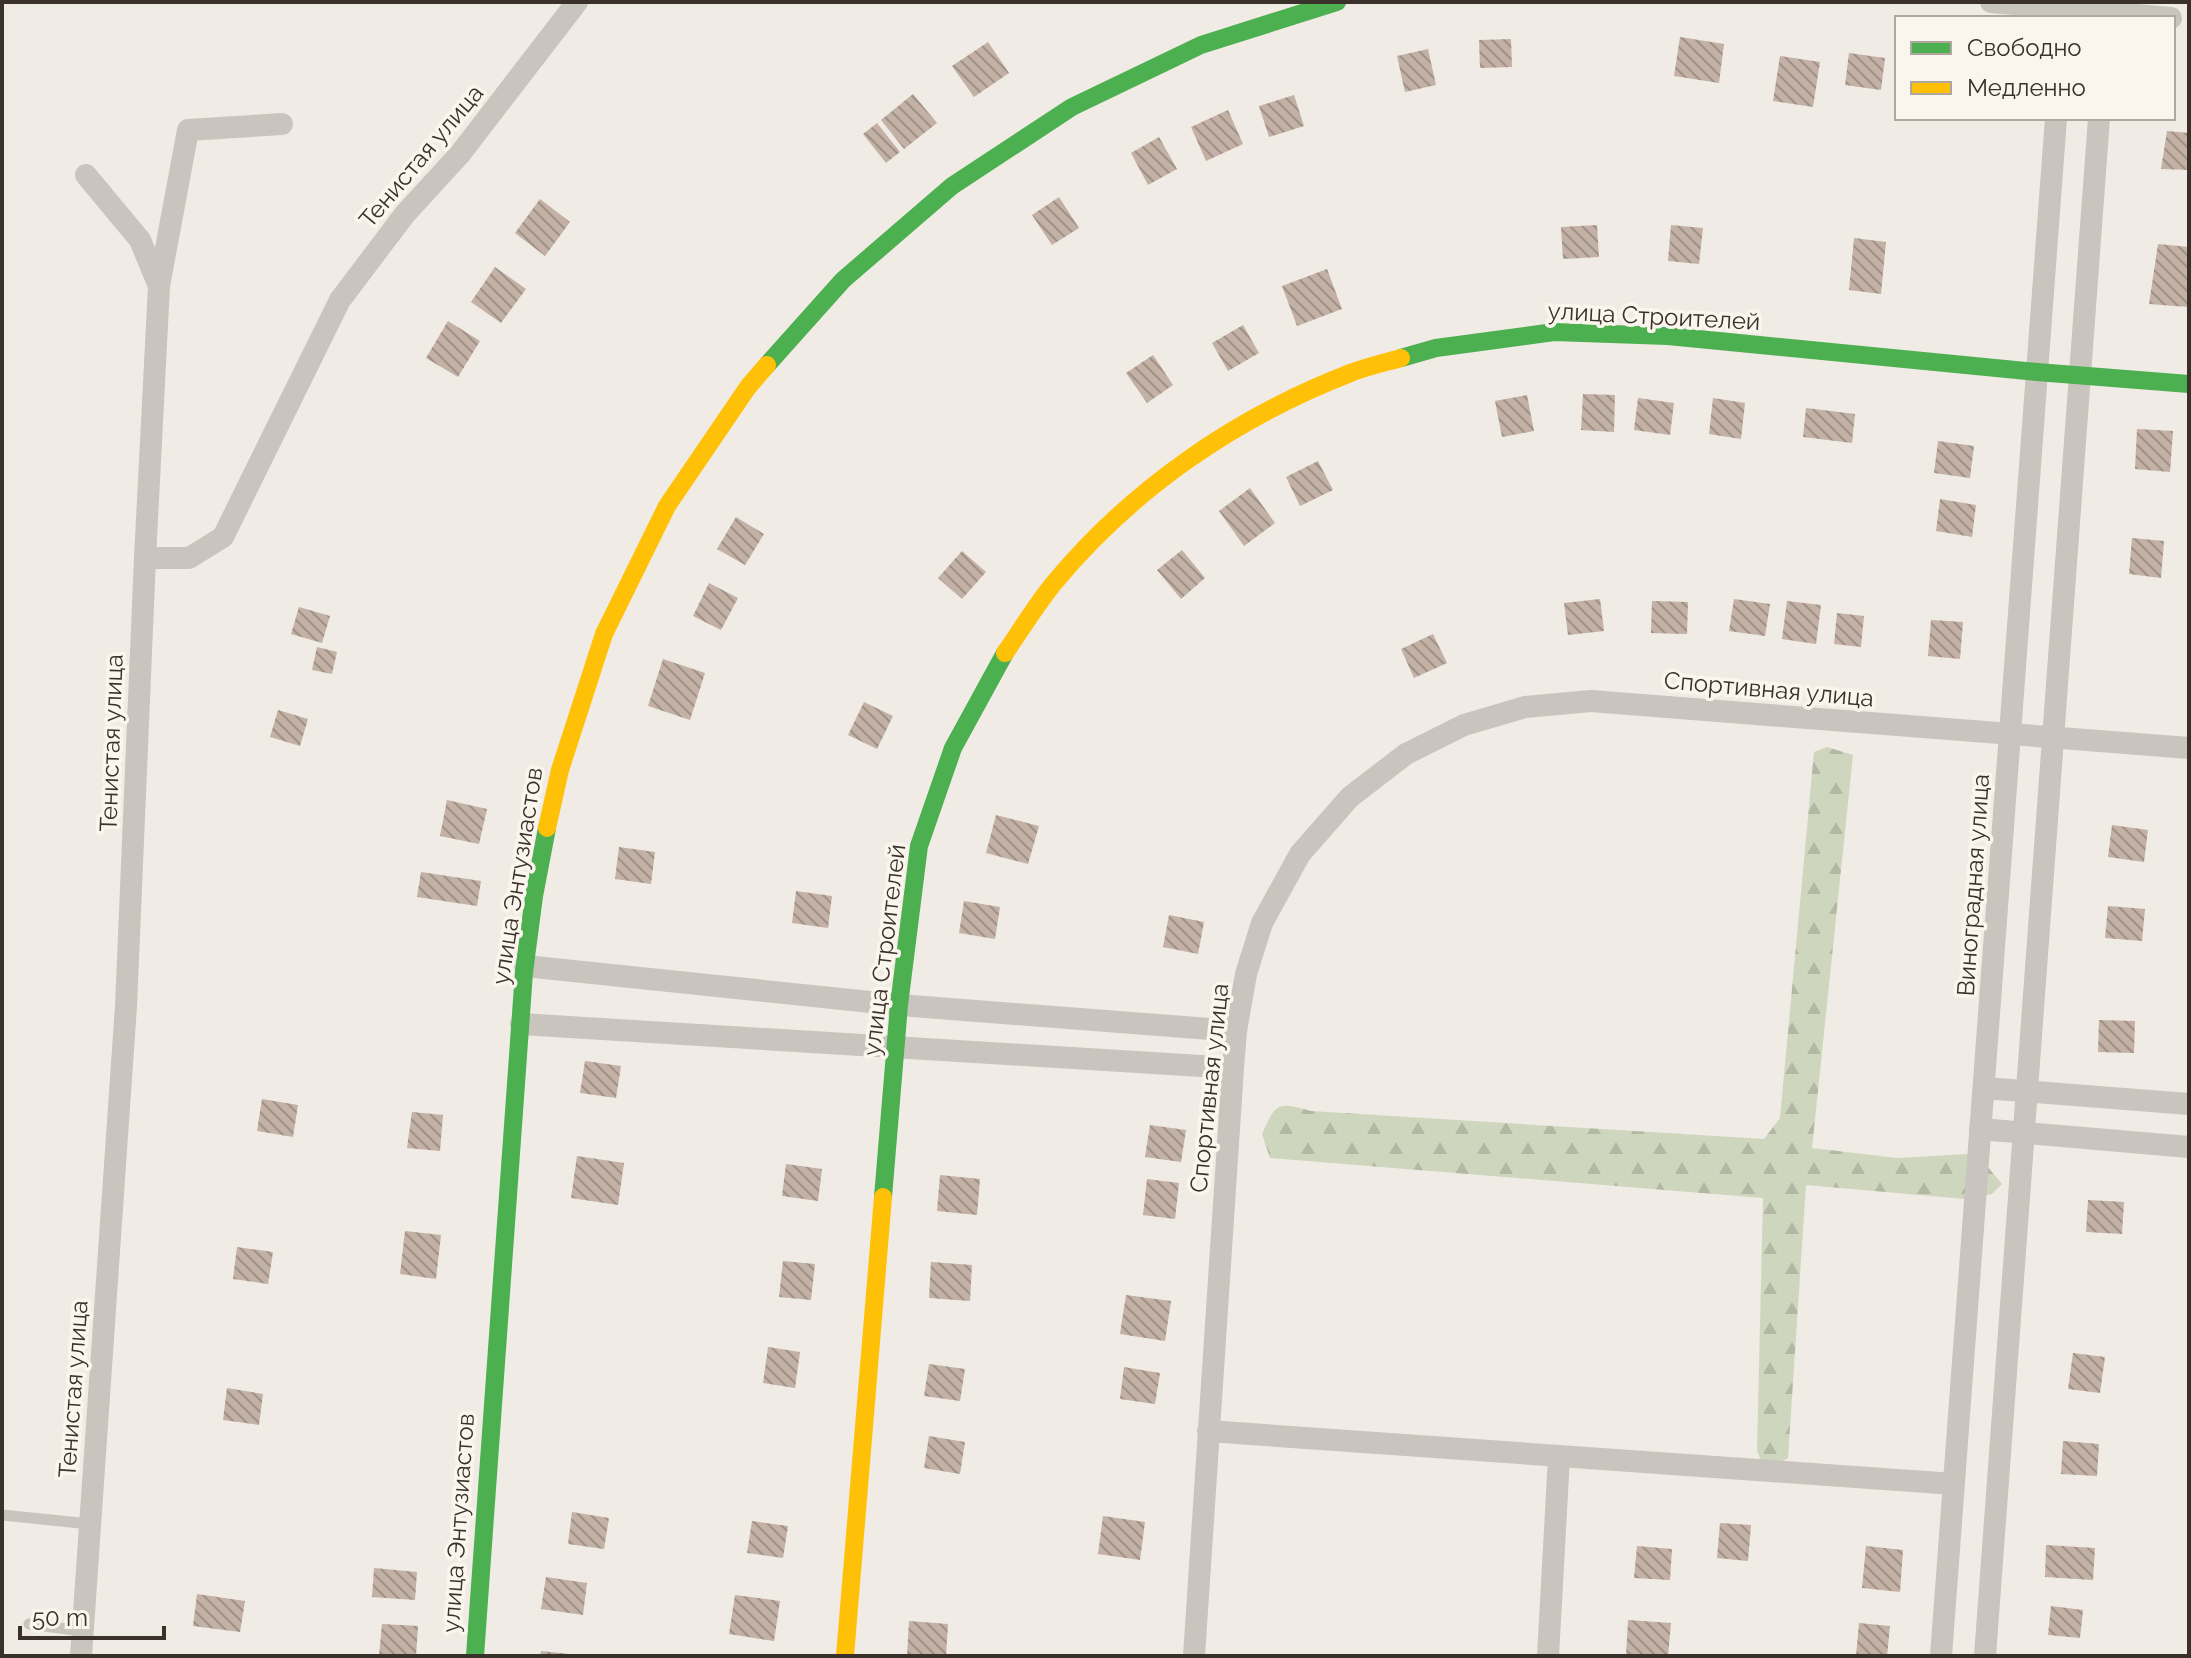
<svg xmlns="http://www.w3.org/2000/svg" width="2191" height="1658" viewBox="0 0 2191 1658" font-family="Raleway,sans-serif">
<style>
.forest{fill:url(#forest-firs)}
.building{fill:url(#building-back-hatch)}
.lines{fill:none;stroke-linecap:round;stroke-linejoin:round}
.lane{stroke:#c9c4bd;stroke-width:11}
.street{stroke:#c9c4bd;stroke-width:22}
.fast{stroke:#4caf50;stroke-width:18}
.slow{stroke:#ffc107;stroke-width:18}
.labels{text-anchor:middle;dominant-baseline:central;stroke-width:7;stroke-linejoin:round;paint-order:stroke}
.street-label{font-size:24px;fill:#3a312a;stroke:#fbf6ed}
</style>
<defs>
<pattern id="forest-firs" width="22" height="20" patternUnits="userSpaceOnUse" patternTransform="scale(2)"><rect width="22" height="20" fill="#cfd6be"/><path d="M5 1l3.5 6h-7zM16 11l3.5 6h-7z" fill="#b2b8a3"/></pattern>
<pattern id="building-back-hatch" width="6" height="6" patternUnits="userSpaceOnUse" patternTransform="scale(2)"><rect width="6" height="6" fill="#c3b1a5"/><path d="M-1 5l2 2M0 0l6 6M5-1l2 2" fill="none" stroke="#9f9187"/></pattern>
</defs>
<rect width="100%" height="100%" fill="#f0ebe4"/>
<path class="forest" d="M1827,747L1853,755L1812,1148L1897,1158L1968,1154L1982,1160L2002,1184L1992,1194L1965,1199L1806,1185L1788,1458L1776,1465L1762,1463L1757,1451L1763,1198L1270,1158L1262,1134C1277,1102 1276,1102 1311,1111L1764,1139L1780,1118L1814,752Z"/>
<path class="building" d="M1680,37L1724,44L1719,83L1674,76Z
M1511,39L1512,67L1480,68L1479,40Z
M988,42L1009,73L974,97L952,66Z
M1428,49L1436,85L1405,92L1397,56Z
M1849,53L1885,58L1881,90L1845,85Z
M1780,56L1820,62L1813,107L1773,101Z
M913,94L937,123L904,149L881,120Z
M1294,95L1304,126L1269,137L1259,106Z
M1228,110L1243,144L1206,161L1191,127Z
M877,123L900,152L886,163L863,134Z
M2167,131L2189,133V170L2161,169Z
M1159,137L1177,169L1148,185L1131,153Z
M1059,197L1079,228L1052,245L1032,215Z
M540,199L570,222L545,256L515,233Z
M1597,225L1599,257L1563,259L1561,227Z
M1671,225L1703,228L1699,264L1668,261Z
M1854,238L1886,242L1881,294L1849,290Z
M2158,244L2189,247L2188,307L2149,304Z
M495,267L526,289L501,323L471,302Z
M1327,269L1342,309L1297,326L1282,286Z
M448,321L480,341L458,377L426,358Z
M1243,325L1259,353L1228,371L1212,343Z
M1153,355L1173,385L1147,403L1126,373Z
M1583,394L1615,395L1614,432L1581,430Z
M1527,395L1534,431L1502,437L1495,401Z
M1638,398L1674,403L1670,435L1634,430Z
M1713,398L1745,403L1741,439L1709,434Z
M1806,408L1855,414L1852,443L1803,437Z
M2137,429L2173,431L2170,472L2135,469Z
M1938,441L1974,446L1970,478L1934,473Z
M1318,461L1333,490L1300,506L1286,477Z
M1250,488L1275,523L1244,546L1219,511Z
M1940,499L1976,505L1972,537L1936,531Z
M736,517L764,534L745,565L717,549Z
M2132,538L2164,541L2161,578L2129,574Z
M1182,550L1205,578L1181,599L1157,570Z
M962,551L986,572L962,599L938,578Z
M709,583L738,598L721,630L693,616Z
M1600,599L1604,631L1568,635L1564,603Z
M1734,599L1770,604L1765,636L1729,631Z
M1652,601L1688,602L1687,634L1651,633Z
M1787,601L1821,605L1816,644L1782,639Z
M299,607L330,616L322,643L291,634Z
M1837,613L1864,616L1861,647L1834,644Z
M1931,620L1963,622L1960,659L1928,656Z
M1433,634L1447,663L1414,678L1401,649Z
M317,647L337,652L332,674L312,670Z
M663,659L705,673L690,720L648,706Z
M864,702L893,716L877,749L848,735Z
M278,710L308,719L300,746L270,737Z
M447,800L487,809L479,844L440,836Z
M996,815L1039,826L1028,864L986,853Z
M2112,825L2148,830L2144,862L2108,857Z
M619,847L655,852L651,884L615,879Z
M421,872L481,881L477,906L417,897Z
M796,891L832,896L828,928L792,923Z
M964,901L1000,907L995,939L959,933Z
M2108,906L2145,909L2142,941L2105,938Z
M1169,915L1204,922L1198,954L1163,947Z
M2099,1020L2135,1021L2134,1053L2098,1052Z
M585,1061L621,1066L616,1098L580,1093Z
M262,1099L298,1105L293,1137L257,1131Z
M412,1112L443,1115L440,1151L407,1148Z
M1150,1125L1186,1130L1181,1162L1145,1157Z
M577,1156L624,1163L618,1205L571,1198Z
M786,1164L822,1169L818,1201L782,1196Z
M940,1175L980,1179L977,1215L937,1211Z
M1147,1179L1179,1183L1175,1219L1143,1215Z
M2088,1200L2124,1202L2122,1234L2086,1232Z
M405,1231L441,1235L436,1279L400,1274Z
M237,1247L273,1252L268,1284L233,1279Z
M783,1261L815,1264L811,1300L779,1297Z
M931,1262L972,1265L970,1301L929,1298Z
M1126,1295L1171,1301L1165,1341L1120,1334Z
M768,1347L800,1352L795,1388L763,1383Z
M2073,1353L2105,1357L2100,1393L2068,1389Z
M929,1364L965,1369L960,1401L924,1396Z
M1124,1367L1160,1373L1155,1404L1120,1399Z
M227,1388L263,1394L259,1425L223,1420Z
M929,1436L965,1442L960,1474L924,1468Z
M2063,1441L2099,1444L2097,1476L2061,1474Z
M572,1512L609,1518L604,1549L568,1544Z
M1103,1516L1145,1522L1140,1560L1098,1554Z
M752,1521L788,1526L783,1558L747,1553Z
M1720,1523L1751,1525L1748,1561L1717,1558Z
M2046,1545L2095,1548L2093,1580L2045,1577Z
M1637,1546L1672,1549L1670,1580L1634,1578Z
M1866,1546L1903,1550L1900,1592L1862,1588Z
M374,1568L417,1572L415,1600L372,1597Z
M546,1577L587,1583L583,1615L541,1609Z
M197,1594L245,1601L240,1632L193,1626Z
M735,1595L780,1601L774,1641L729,1634Z
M2051,1606L2083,1610L2080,1638L2048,1635Z
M1628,1620L1671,1623L1668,1656H1626Z
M909,1621L948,1624L946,1656H907Z
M1859,1623L1890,1626L1887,1656H1856Z
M382,1624L418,1626L416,1656H379Z
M541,1651L570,1654V1656H540Z"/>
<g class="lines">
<path class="lane" d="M2,1515L90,1524
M29,1624L83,1631"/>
<path class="street" d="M1991,2L2171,18
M86,175L140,240L159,286L145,558
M159,286L188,130L282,124
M525,966L899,1005L1236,1031
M521,1024L1233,1068
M1984,1088L2189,1104
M1980,1129L2189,1147
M1208,1431L1954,1484
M81,1656L126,1006L145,558H189L223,537L340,300L405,214L460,154L577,2
M1194,1656L1233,1068L1236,1031L1246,974L1262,923L1300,854L1350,797L1406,754L1464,725L1525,707L1591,701L2189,748
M1548,1656L1559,1457
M1941,1656L2056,118
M1985,1656L2099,118"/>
<path class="fast" d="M1401,358L1436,348L1554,332L1668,336L2037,372L2189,384
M767,365L843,280L952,186L1072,107L1201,45L1337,2
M883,1197L899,1005L919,846L953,748L1005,653
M475,1656L524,972L534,896L547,828"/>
<path class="slow" d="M1005,653C1021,630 1036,605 1054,583C1132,489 1235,418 1348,374C1365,367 1383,363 1401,358
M547,828L560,770L604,634L667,506L748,387L767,365
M845,1656L883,1197"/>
</g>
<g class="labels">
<g class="street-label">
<text transform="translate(421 156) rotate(-50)">Тенистая улица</text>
<text transform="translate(1654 316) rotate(3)">улица Строителей</text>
<text transform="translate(1769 689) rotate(5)">Спортивная улица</text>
<text transform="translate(111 743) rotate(-88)">Тенистая улица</text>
<text transform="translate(517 876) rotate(-81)">улица Энтузиастов</text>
<text transform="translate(1973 885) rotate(-86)">Виноградная улица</text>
<text transform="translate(884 950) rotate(-83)">улица Строителей</text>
<text transform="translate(1209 1088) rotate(-84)">Спортивная улица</text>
<text transform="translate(73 1389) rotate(-86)">Тенистая улица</text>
<text transform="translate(458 1523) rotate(-86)">улица Энтузиастов</text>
</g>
</g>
<rect width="2191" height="1658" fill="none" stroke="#3a312a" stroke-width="8"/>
<rect x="1895" y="16" width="280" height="104" fill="#fbf6ed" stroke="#aea79f" stroke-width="2"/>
<rect x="1911" y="42" width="40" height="12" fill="#4caf50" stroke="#aea79f" stroke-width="2"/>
<text x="1967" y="56" font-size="24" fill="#3a312a">Свободно</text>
<rect x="1911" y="82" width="40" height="12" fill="#ffc107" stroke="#aea79f" stroke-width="2"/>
<text x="1967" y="96" font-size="24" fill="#3a312a">Медленно</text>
<path d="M20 1626v12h144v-12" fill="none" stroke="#3a312a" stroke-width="4"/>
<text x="32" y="1626" font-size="24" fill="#3a312a" stroke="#fbf6ed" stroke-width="6" paint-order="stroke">50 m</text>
</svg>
